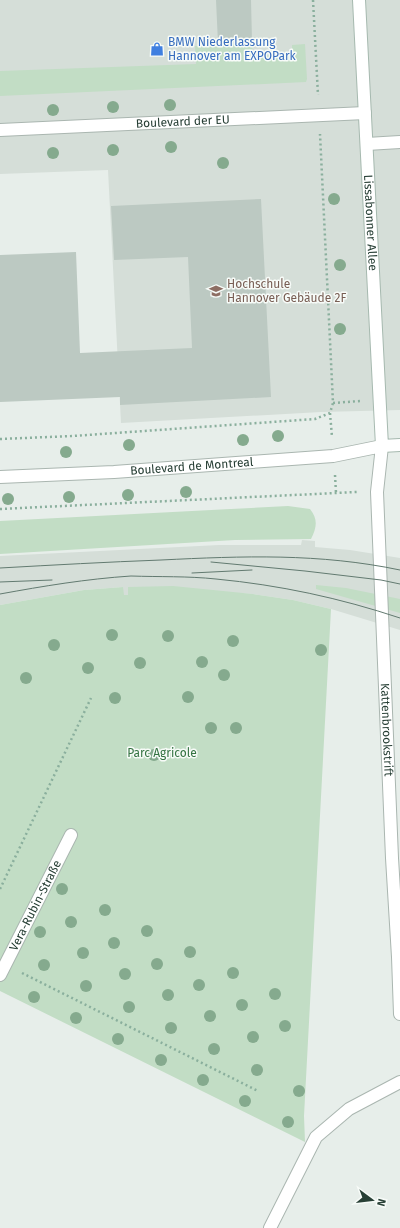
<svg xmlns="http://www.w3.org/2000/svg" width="400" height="1228" viewBox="0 0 400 1228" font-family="'Fira Sans',sans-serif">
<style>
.built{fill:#d5ded8}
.green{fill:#c2ddc5}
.building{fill:#bcc9c2}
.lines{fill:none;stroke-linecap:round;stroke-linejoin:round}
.service-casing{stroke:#aab6b0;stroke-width:14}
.minor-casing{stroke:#aab6b0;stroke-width:14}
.secondary-casing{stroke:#a6b9af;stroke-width:14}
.path{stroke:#8aaf9d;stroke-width:2.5;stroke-dasharray:2 3;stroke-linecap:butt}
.service{stroke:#fff;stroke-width:12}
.minor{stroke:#fff;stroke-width:12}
.secondary{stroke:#fff;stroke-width:12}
.tram{stroke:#627a70;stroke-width:1}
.tree{fill:#85aa8e}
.labels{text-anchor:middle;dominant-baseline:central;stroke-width:3;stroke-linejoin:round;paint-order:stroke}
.shop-label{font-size:12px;fill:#366cbe;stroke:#f7fbf8;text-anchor:start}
.street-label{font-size:12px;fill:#273f35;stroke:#f7fbf8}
.education-label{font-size:12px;fill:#785e54;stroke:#f7fbf8;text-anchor:start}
.park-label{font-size:12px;fill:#347342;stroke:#f7fbf8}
</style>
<rect width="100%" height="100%" fill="#e7eeea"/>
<path class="built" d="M0,0H400V410L321,412L121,423L108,170L0,174Z
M302,540L315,541V547L350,550L400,558V630L331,609L293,600L253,594L128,587V595H123V587L84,590L0,605V556L219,545H301Z"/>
<path class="green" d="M252,44L253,56L292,54V45L305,44L307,79L306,82L0,96V71L196,64L195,46Z
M288,506L310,509C318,519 317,527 311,539L235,540L0,554V521Z
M316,585L346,588L400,599V613L316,589Z
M173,586L253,594L293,600L331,609L304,1116L305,1142L0,991V605L84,590L123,587L124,595H128V587Z"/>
<path class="building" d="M216,0H251L252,41L218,43Z
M261,199L271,397L120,405V397L0,402V255L76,252L80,353L192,348L188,257L114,260L111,206Z"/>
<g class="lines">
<g class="service-casing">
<path id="service" d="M367,144L400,142"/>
</g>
<g class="minor-casing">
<g id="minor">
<path id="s1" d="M0,130L365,113"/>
<path id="s2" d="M0,477L114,472L333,456L382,446L377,492L392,858L398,957L400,1014"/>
<path id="s3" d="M0,975L71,835"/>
<path d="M270,1228L316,1137L349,1109L400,1082"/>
</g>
</g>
<g class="secondary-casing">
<g id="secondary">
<path id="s4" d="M359,0L382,446L400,445"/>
</g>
</g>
<path class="path" d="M313,0L318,95
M333,403L360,401
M330,413L332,437
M0,439L73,436L315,419L330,413L333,403L320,134
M335,475L336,493
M0,509L357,492
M0,889L91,698
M22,973L258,1091"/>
<use href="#service" class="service"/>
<use href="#minor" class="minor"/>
<use href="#secondary" class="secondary"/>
<path class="tram" d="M211,562L305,571L381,580L400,584
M0,568C54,565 107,562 161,560C243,556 319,553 400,570
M192,573L252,570
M0,582L52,580
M0,594C44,586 86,579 131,576C159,577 188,576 216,579C279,585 340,598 400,618"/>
</g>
<g class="tree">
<circle cx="170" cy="105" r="6"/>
<circle cx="113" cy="107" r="6"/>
<circle cx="53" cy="110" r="6"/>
<circle cx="171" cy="147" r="6"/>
<circle cx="113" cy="150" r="6"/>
<circle cx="53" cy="153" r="6"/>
<circle cx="223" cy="163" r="6"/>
<circle cx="334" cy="199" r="6"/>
<circle cx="340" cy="265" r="6"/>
<circle cx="340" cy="329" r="6"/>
<circle cx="278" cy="436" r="6"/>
<circle cx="243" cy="440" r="6"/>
<circle cx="129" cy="445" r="6"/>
<circle cx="66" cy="452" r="6"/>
<circle cx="186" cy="492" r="6"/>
<circle cx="128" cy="495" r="6"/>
<circle cx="69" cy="497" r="6"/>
<circle cx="8" cy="499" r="6"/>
<circle cx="112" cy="635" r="6"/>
<circle cx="168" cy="636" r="6"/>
<circle cx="233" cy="641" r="6"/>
<circle cx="54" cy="645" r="6"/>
<circle cx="321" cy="650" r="6"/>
<circle cx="202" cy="662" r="6"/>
<circle cx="140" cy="663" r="6"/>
<circle cx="88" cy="668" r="6"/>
<circle cx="224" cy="675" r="6"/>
<circle cx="26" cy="678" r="6"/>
<circle cx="188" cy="697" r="6"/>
<circle cx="115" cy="698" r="6"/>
<circle cx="211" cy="728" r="6"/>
<circle cx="236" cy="728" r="6"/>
<circle cx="154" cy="755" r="6"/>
<circle cx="62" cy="889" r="6"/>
<circle cx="105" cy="910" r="6"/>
<circle cx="71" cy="922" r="6"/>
<circle cx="147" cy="931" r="6"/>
<circle cx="40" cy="932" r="6"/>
<circle cx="114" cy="943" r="6"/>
<circle cx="190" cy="952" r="6"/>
<circle cx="83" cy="953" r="6"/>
<circle cx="157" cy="964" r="6"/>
<circle cx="44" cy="965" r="6"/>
<circle cx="233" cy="973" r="6"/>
<circle cx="125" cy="974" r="6"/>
<circle cx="199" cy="985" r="6"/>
<circle cx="86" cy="986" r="6"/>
<circle cx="275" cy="994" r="6"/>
<circle cx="168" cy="995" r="6"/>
<circle cx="34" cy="997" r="6"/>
<circle cx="242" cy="1005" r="6"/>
<circle cx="129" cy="1007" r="6"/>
<circle cx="210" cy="1016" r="6"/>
<circle cx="76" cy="1018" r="6"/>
<circle cx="285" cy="1026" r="6"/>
<circle cx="171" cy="1028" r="6"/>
<circle cx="253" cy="1037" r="6"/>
<circle cx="118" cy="1039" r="6"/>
<circle cx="214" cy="1049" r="6"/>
<circle cx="161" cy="1060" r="6"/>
<circle cx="257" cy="1070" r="6"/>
<circle cx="203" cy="1080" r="6"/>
<circle cx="299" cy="1091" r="6"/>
<circle cx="245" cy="1101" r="6"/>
<circle cx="288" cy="1122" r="6"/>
</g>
<defs>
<g id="shop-bare" transform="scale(1.08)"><path d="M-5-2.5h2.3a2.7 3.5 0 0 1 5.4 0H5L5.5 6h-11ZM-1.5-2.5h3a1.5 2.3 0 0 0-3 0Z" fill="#3f7fe0" stroke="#f7fbf8" stroke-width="2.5" paint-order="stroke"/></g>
<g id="university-bare" transform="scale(1.08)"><path d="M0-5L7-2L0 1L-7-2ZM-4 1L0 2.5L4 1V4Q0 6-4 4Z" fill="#8d6e63" stroke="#f7fbf8" stroke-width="2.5" paint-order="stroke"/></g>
</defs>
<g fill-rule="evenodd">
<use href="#shop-bare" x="157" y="49"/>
<use href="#university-bare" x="216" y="291"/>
</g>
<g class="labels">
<g class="shop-label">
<text x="168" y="42">BMW Niederlassung<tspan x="168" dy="14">Hannover am EXPOPark</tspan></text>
</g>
<g class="street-label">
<text stroke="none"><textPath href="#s1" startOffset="183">Boulevard der EU</textPath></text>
<text stroke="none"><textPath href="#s4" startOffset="223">Lissabonner Allee</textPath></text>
<text stroke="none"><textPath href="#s2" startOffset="192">Boulevard de Montreal</textPath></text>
<text stroke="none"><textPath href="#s2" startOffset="668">Kattenbrookstrift</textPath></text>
<text stroke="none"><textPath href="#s3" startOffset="78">Vera-Rubin-Straße</textPath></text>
</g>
<g class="education-label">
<text x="227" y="284">Hochschule<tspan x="227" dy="14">Hannover Gebäude 2F</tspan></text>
</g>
<g class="park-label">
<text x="162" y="753">Parc Agricole</text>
</g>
</g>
<g transform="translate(372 1200) rotate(105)" stroke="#f7fbf8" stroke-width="3" paint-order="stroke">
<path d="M0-3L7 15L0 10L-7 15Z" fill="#273f35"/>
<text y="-6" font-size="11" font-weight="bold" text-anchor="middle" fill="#273f35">N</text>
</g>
</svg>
